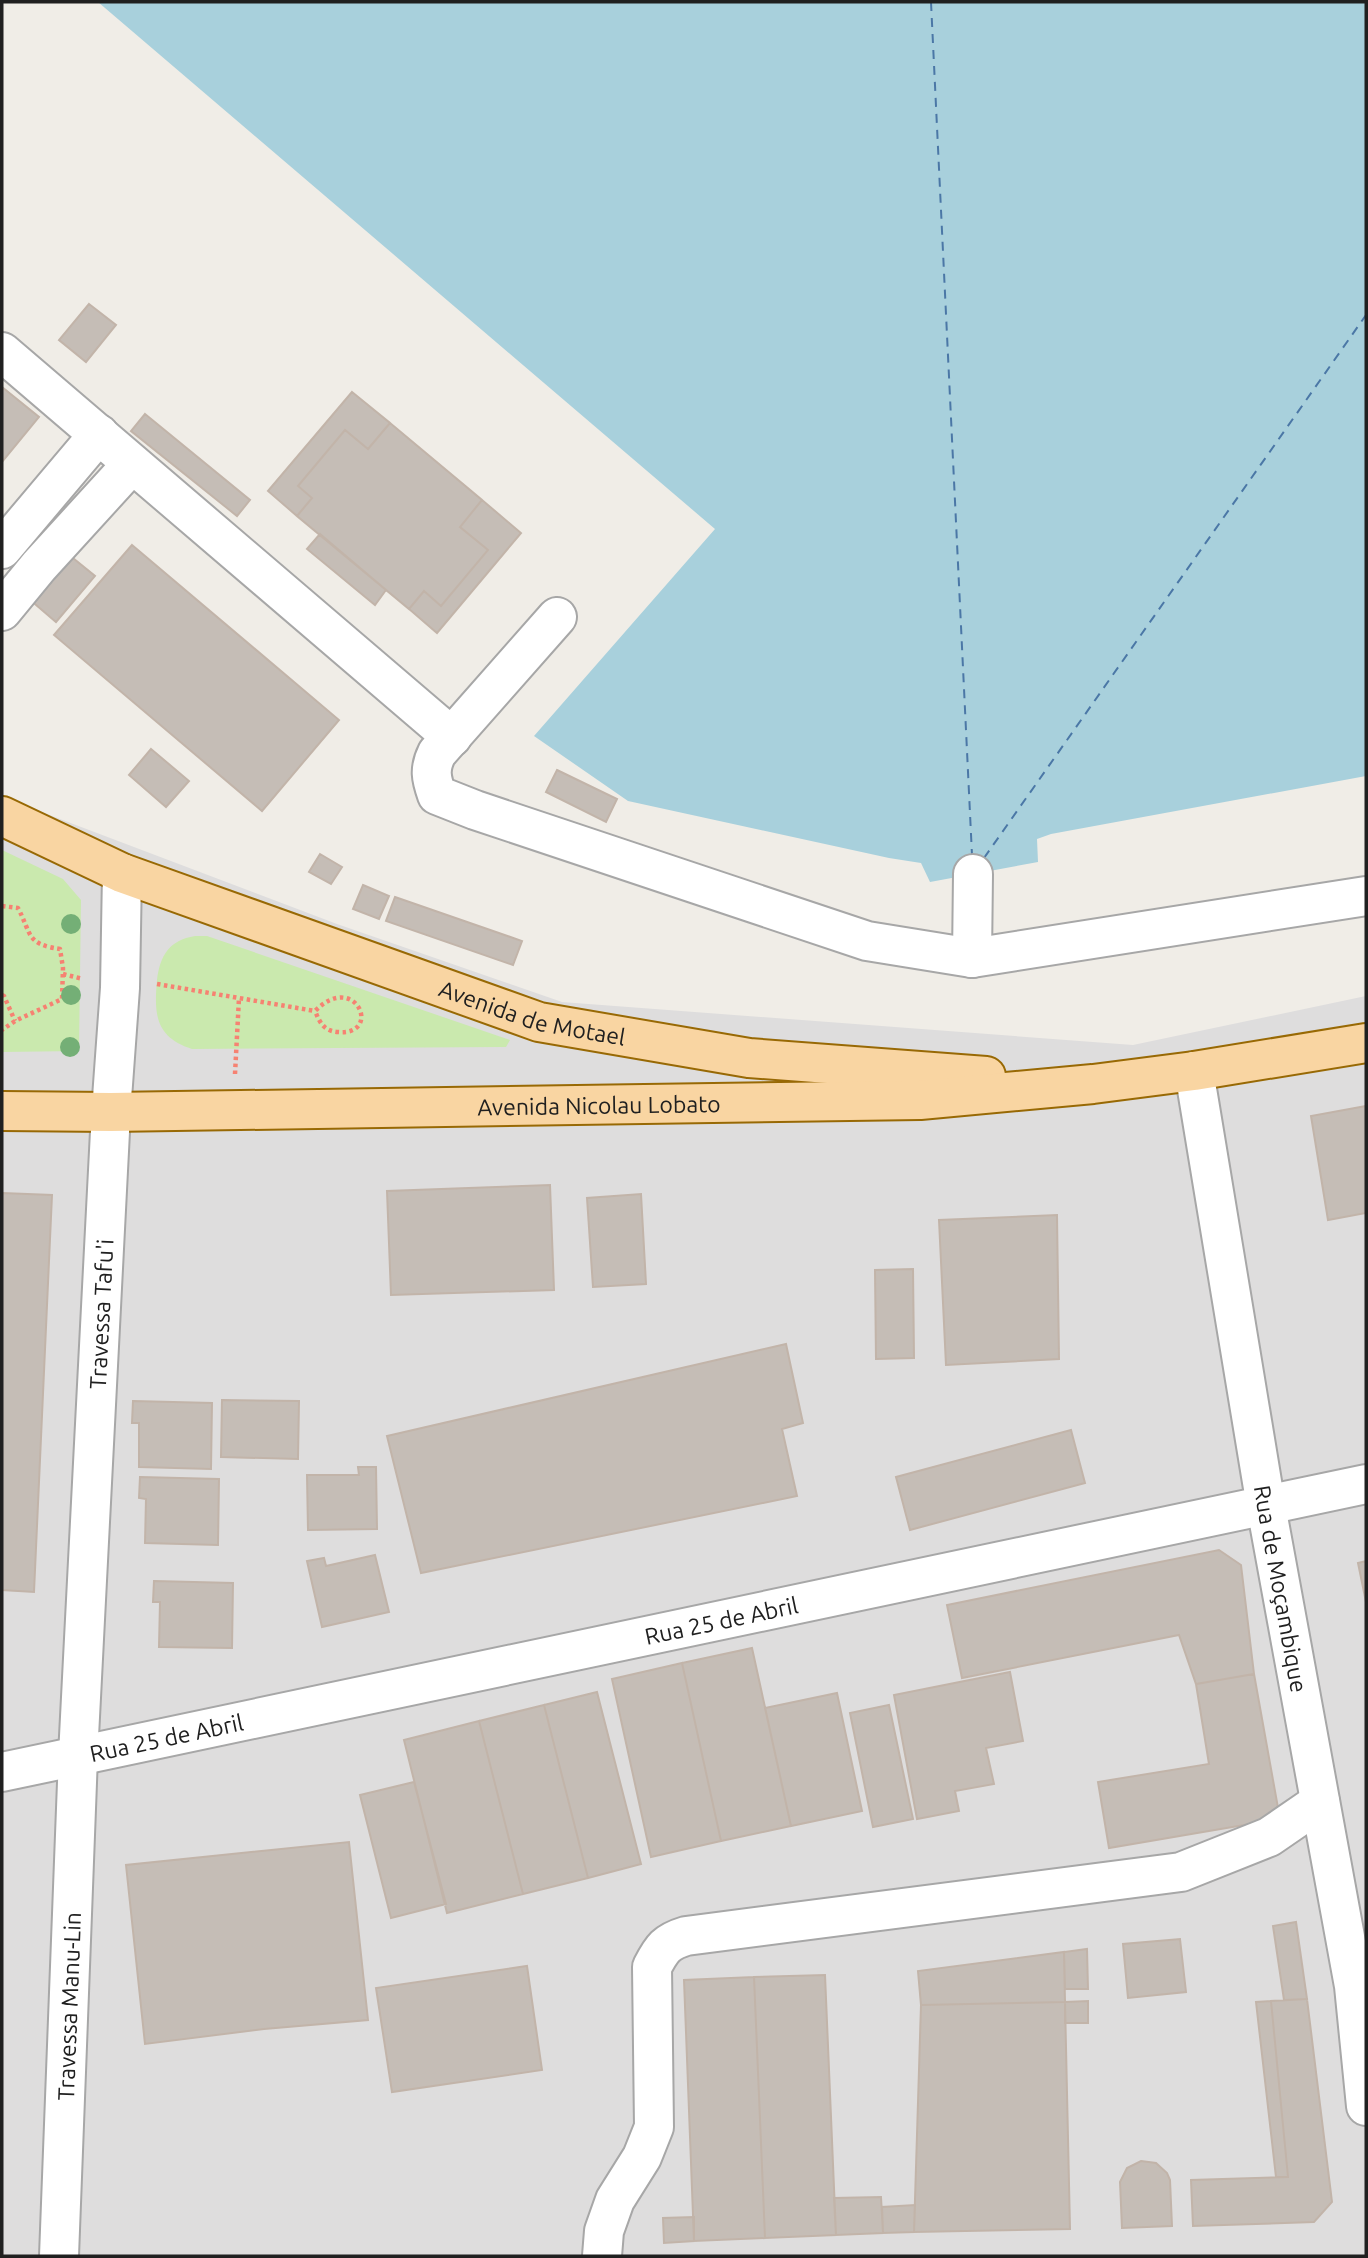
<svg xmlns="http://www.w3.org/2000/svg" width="1368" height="2258" viewBox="0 0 1368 2258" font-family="Ubuntu,sans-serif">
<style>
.residential{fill:#dedddd}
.grass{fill:#cae9ae}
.water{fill:#a8d0dc}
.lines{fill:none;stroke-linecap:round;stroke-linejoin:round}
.ferry{stroke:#4b77a6;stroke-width:2;stroke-dasharray:9 7;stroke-linecap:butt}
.building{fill:#c5bdb6;stroke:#c2b4a9;stroke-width:2}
.minor-casing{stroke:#a7a7a7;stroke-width:42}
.major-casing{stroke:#986904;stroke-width:42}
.path{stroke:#f68272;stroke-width:4.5;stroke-dasharray:3.5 3.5;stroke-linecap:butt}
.minor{stroke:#fff;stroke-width:38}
.major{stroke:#f9d5a2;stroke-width:38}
.tree{fill:#74af76}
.labels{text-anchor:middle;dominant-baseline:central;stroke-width:7;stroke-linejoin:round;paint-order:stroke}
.street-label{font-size:23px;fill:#202020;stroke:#fff}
</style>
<rect width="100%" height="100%" fill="#f0ede7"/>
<path class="residential" d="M2,797L337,924L562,1002L1133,1045L1366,996V2256H2Z"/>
<path class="grass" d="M2,850L63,879L81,900L79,1051L2,1052Z
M195,936H207L510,1040L506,1047L192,1049C155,1037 154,1014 157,980C160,956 169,940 195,936Z"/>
<path class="water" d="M98,2H1366V776L1051,834L1037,839L1038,862L930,882L921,863L889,858L628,801L534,736L715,529Z"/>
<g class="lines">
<path class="ferry" d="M931,2L972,855
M984,858L1366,315"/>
</g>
<path class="building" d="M89,304L116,325L86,362L59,340Z
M2,387L39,417L2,462Z
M352,392L390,423L368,449L345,430L298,486L312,498L297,516L268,491Z
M145,414L250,500L237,516L131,431Z
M390,423L482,500L460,527L488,550L441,606L424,591L409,609L297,516L312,498L298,486L345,430L368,449Z
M482,500L521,533L437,633L409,609L424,591L441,606L488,550L460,527Z
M320,534L386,590L375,605L307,549Z
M132,545L339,720L262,811L54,635Z
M68,554L95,576L56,622L29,599Z
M151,749L189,781L166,807L129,775Z
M557,770L617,799L606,822L546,792Z
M320,854L342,867L331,884L309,872Z
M363,885L389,896L379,919L353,909Z
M395,897L522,941L513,965L386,921Z
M1366,1106V1213L1328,1220L1311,1116Z
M550,1185L554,1290L391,1295L387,1191Z
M2,1193L52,1195L34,1592L2,1590Z
M641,1194L646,1284L593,1287L587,1198Z
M1057,1215L1059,1359L946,1365L939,1220Z
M913,1269L914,1358L876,1359L875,1270Z
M786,1344L803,1423L782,1429L797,1496L421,1573L387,1436Z
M222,1400L299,1401L298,1459L221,1457Z
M133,1401L212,1403L211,1469L139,1467V1423H132Z
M1071,1430L1085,1483L910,1530L896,1477Z
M358,1467H376L377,1529L308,1530L307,1475H359Z
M140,1477L219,1479L218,1545L145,1543L146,1499L139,1498Z
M1219,1550L1241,1565L1254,1674L1196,1684L1179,1635L962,1678L947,1605Z
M375,1555L389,1612L322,1627L307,1561L324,1558L326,1566Z
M1366,1561V1602L1358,1563Z
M154,1581L233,1583L232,1648L159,1647L160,1602H153Z
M752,1648L791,1826L721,1841L682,1663Z
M682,1663L721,1841L651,1857L612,1679Z
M1010,1672L1023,1741L986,1748L994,1784L955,1791L959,1811L917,1819L894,1695Z
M1254,1674L1280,1819L1109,1848L1098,1782L1209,1764L1196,1684Z
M597,1692L641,1864L588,1878L544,1705Z
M837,1693L862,1811L791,1826L765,1708Z
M544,1705L588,1878L523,1894L479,1721Z
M889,1705L913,1819L873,1827L850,1713Z
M479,1721L523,1894L447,1913L404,1740Z
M414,1782L446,1904L391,1918L360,1795Z
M349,1842L368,2020L264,2029L145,2044L126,1865Z
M1296,1922L1307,1999L1284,2000L1273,1926Z
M1180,1939L1186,1992L1128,1998L1123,1944Z
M1087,1949L1088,1989H1065L1064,1952Z
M1064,1952L1065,2002L921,2005L918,1971Z
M527,1966L542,2070L392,2092L376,1988Z
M825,1975L836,2235L765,2238L754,1977Z
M754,1977L765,2238L694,2241L684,1980Z
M1307,1999L1332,2202L1314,2222L1193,2226L1191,2180L1288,2177L1271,2001Z
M1088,2001V2023H1065V2002Z
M1271,2001L1288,2177H1276L1256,2002Z
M1065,2002L1070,2229L914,2232L921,2005Z
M1141,2161L1156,2163L1167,2173L1170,2180L1172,2226L1122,2228L1120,2182L1127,2168Z
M881,2197L883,2233L836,2235L834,2198Z
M915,2205L914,2232L883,2233L882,2207Z
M694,2217V2241L664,2243L663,2218Z"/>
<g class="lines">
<g class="minor-casing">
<g id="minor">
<path d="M2,352L452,737"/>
<path d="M2,549L99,434"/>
<path d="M2,611L39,566L132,464"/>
<path d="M557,617L437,753C429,769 431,778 437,795L475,810L867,941L972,958L1366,896"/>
<path d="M972,958L973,874"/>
<path id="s1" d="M1194,1071L1266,1506L1354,1986L1366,2106"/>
<path id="s2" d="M2,1772L1366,1484"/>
<path id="s3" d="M59,2256L78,1756L111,1112L120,988L122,873"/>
<path d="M602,2256L604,2231L615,2200L642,2157L654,2127L652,1967C662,1948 666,1942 686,1936L1181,1872L1269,1837L1320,1802"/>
</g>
</g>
<g class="major-casing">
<g id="major">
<path id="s4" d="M2,816L122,873L539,1022L749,1058L986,1076"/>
<path id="s5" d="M2,1111L111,1112L920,1100L1093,1084L1194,1071L1366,1043"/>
</g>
</g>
<path class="path" d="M2,906L18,908C32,935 26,944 60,949L63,968L62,999L15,1021L2,1030
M63,974L83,979
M157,984L315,1011C356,970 383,1036 338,1032C324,1031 320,1023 315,1011
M2,995L4,996L15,1021
M235,1074L239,998"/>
<use href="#minor" class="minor"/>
<use href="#major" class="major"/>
</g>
<g class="tree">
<circle cx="71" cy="924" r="10"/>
<circle cx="71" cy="995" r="10"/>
<circle cx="70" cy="1047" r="10"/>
</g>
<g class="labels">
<g class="street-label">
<text stroke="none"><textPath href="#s4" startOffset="567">Avenida de Motael</textPath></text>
<text stroke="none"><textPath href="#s5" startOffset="597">Avenida Nicolau Lobato</textPath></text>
<text stroke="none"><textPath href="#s3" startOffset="943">Travessa Tafu'i</textPath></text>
<text stroke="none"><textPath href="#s1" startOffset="525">Rua de Moçambique</textPath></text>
<text stroke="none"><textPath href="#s2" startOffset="735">Rua 25 de Abril</textPath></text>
<text stroke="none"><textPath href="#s2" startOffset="168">Rua 25 de Abril</textPath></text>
<text stroke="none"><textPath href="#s3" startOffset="250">Travessa Manu-Lin</textPath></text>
</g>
</g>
<rect width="1368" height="2258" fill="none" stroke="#202020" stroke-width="7"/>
</svg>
